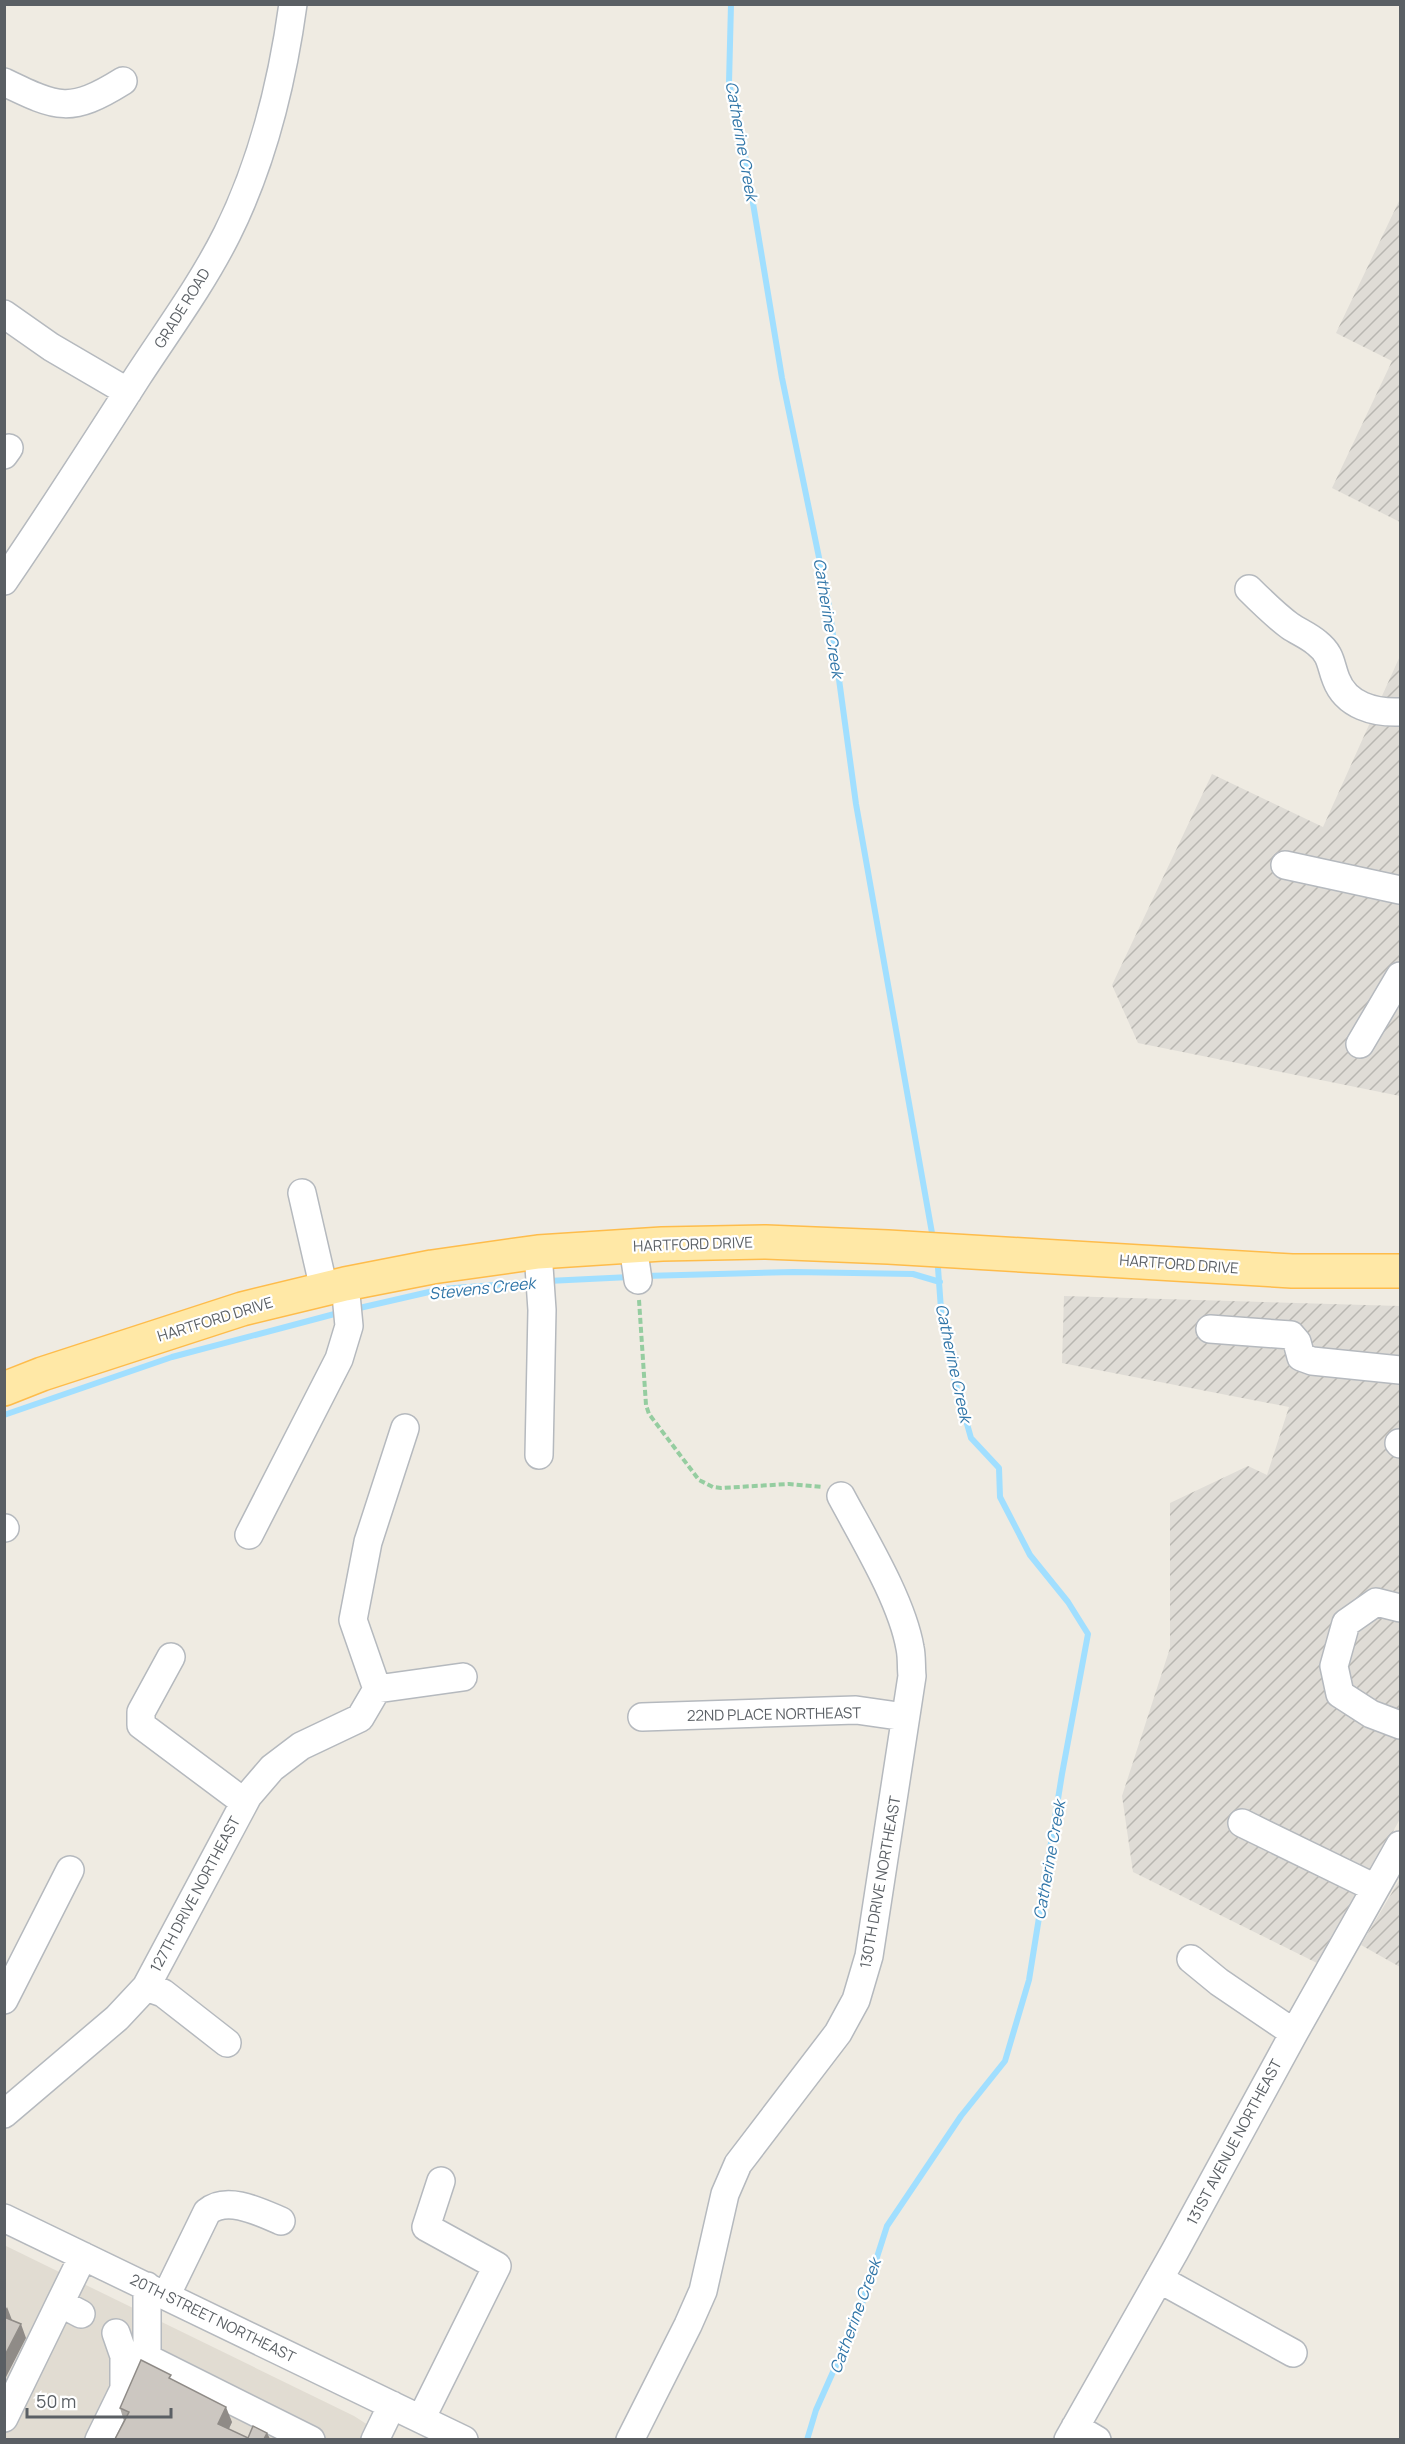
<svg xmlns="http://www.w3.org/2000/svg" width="1405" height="2444" viewBox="0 0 1405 2444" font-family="Manrope,sans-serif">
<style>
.industrial{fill:url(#industrial-furrows)}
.education{fill:#e1dcd2}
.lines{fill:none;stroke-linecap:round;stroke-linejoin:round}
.stream{stroke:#a1dfff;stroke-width:6}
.minor-casing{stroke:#b5b9be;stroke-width:30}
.major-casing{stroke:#febc4b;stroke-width:36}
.path{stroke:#95cda0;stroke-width:4;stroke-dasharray:6 3;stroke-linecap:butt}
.minor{stroke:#fff;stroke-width:27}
.major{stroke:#ffe8a6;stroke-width:33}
.wall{fill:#afaba6}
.shaded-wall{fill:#8f8b87}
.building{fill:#ccc7c1;stroke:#8f8b87;stroke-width:1.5}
.labels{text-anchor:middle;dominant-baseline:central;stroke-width:4.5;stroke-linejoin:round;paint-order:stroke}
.street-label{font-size:15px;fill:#5a5f64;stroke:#fff}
.water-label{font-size:16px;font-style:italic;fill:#3176a8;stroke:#fff}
</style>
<defs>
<pattern id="industrial-furrows" width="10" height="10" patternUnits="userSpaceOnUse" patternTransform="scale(1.5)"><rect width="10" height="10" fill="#dfdcd6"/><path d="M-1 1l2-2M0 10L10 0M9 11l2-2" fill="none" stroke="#b8b6b1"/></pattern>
</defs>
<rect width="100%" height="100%" fill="#efebe2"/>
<path class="industrial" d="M1400,199V522L1332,488L1392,361L1336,333Z
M1400,656V1096L1138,1043L1112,985L1212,774L1323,827Z
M1064,1296L1400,1306V1819L1319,1964L1133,1872L1122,1796L1170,1648V1503L1248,1466L1267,1475L1289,1407L1062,1363Z
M1400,1879V1967L1361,1945Z"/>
<path class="education" d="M4,2245L354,2416L390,2439H5Z"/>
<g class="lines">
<path class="stream" d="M731,4L729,83L745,155L782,378L829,606L856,804L932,1233
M644,1276L794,1272L913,1274L940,1282
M548,1281L630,1277
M355,1309L442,1289L534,1282
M4,1415L172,1357L342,1312
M807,2440L816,2410L858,2316L887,2226L961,2116L1005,2061L1029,1980L1062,1774L1088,1634L1068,1602L1030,1555L1000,1497L999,1468L971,1438L952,1371L942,1323L938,1268"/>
<g class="minor-casing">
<path id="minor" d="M4,82C58,108 70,114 123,81
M4,314L51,347L128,392
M4,455L9,448
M4,581C50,514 94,445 138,376C168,330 202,284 227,234C263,162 282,84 293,4
M1249,589C1262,602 1275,615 1290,626C1299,632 1309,636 1317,643C1332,655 1330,664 1336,679C1346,706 1375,713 1400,712
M1285,865L1400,890
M1360,1044L1400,976
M302,1193L324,1289
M633,1246L638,1280
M538,1252L542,1310L539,1455
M1210,1329L1291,1335L1297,1342L1301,1357L1312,1361L1400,1370
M1399,1443L1400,1444
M4,1528H5
M249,1535L339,1359L349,1326L345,1284
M1400,1608L1376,1602L1346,1623L1334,1666L1340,1694L1371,1714L1400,1725
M171,1657L141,1712V1725L244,1802
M377,1689L463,1677
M642,1717L856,1710L905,1717
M1242,1823L1375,1888
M1191,1959L1219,1982L1294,2033
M146,1987L163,1993L227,2043
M4,2000L70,1870
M4,2114L117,2018L146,1987L248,1796L272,1768L301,1746L360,1718L377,1689L353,1620L368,1542L405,1428
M4,2218L464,2440
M1159,2279L1293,2353
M147,2286V2358L311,2440
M166,2296L207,2212C227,2195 260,2212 281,2221
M60,2303L83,2256
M4,2418L60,2303L81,2314
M421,2419L497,2266L426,2227L441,2181
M1075,2427L1097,2440
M99,2440L124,2389V2356L116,2333
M375,2440L392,2405
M630,2440L688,2325L703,2291L725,2194L738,2164L838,2033L856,2000L869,1956L912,1676C911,1667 912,1657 910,1648C902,1601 864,1539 841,1496
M1068,2440L1175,2251L1294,2033L1400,1845"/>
</g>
<g class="major-casing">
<path id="major" d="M4,1389L42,1374L242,1309L345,1284L432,1267L538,1252L662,1244L766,1242L888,1247L1292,1271H1400"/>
</g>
<path class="path" d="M639,1300L646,1405L649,1414L699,1480L713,1487L721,1488L789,1484L822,1487
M404,2439V2440"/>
<use href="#minor" class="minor"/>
<use href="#major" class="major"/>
</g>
<path class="wall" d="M172,2380L232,2422L229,2429L248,2438L267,2433L270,2439H115L124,2421L120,2408Z"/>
<path class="shaded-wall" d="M7,2307L12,2320L4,2321V2312Z
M21,2324L26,2338L4,2381V2357Z
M226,2407L232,2422L224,2439L218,2424Z
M267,2433L270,2439H264Z"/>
<path class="building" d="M4,2317L21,2324L4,2357Z
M141,2360L171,2375L169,2378L226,2407L218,2424L248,2438L253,2426L267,2433L264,2439H265H115L129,2412L120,2408Z"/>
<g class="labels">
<g class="street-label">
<text transform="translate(182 308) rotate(-58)">GRADE ROAD</text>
<text transform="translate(693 1244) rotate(-2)">HARTFORD DRIVE</text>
<text transform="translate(1179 1264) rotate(4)">HARTFORD DRIVE</text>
<text transform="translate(215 1319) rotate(-17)">HARTFORD DRIVE</text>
<text transform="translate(774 1714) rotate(-1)">22ND PLACE NORTHEAST</text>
<text transform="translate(880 1882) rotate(-80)">130TH DRIVE NORTHEAST</text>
<text transform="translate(195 1894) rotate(-62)">127TH DRIVE NORTHEAST</text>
<text transform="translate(1234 2142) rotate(-62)">131ST AVENUE NORTHEAST</text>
<text transform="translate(213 2318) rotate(26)">20TH STREET NORTHEAST</text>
</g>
<g class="water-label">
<text transform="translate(742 141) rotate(80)">Catherine Creek</text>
<text transform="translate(829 618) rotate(81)">Catherine Creek</text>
<text transform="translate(482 1288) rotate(-6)">Stevens Creek</text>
<text transform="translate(954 1363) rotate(78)">Catherine Creek</text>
<text transform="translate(1049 1860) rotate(-80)">Catherine Creek</text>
<text transform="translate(855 2316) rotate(-70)">Catherine Creek</text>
</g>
</g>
<rect width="1405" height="2444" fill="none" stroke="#5a5f64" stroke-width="12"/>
<path d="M27 2408v9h144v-9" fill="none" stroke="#5a5f64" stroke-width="3"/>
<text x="36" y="2408" font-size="18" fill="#5a5f64" stroke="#ffffff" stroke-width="4.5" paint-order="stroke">50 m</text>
</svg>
